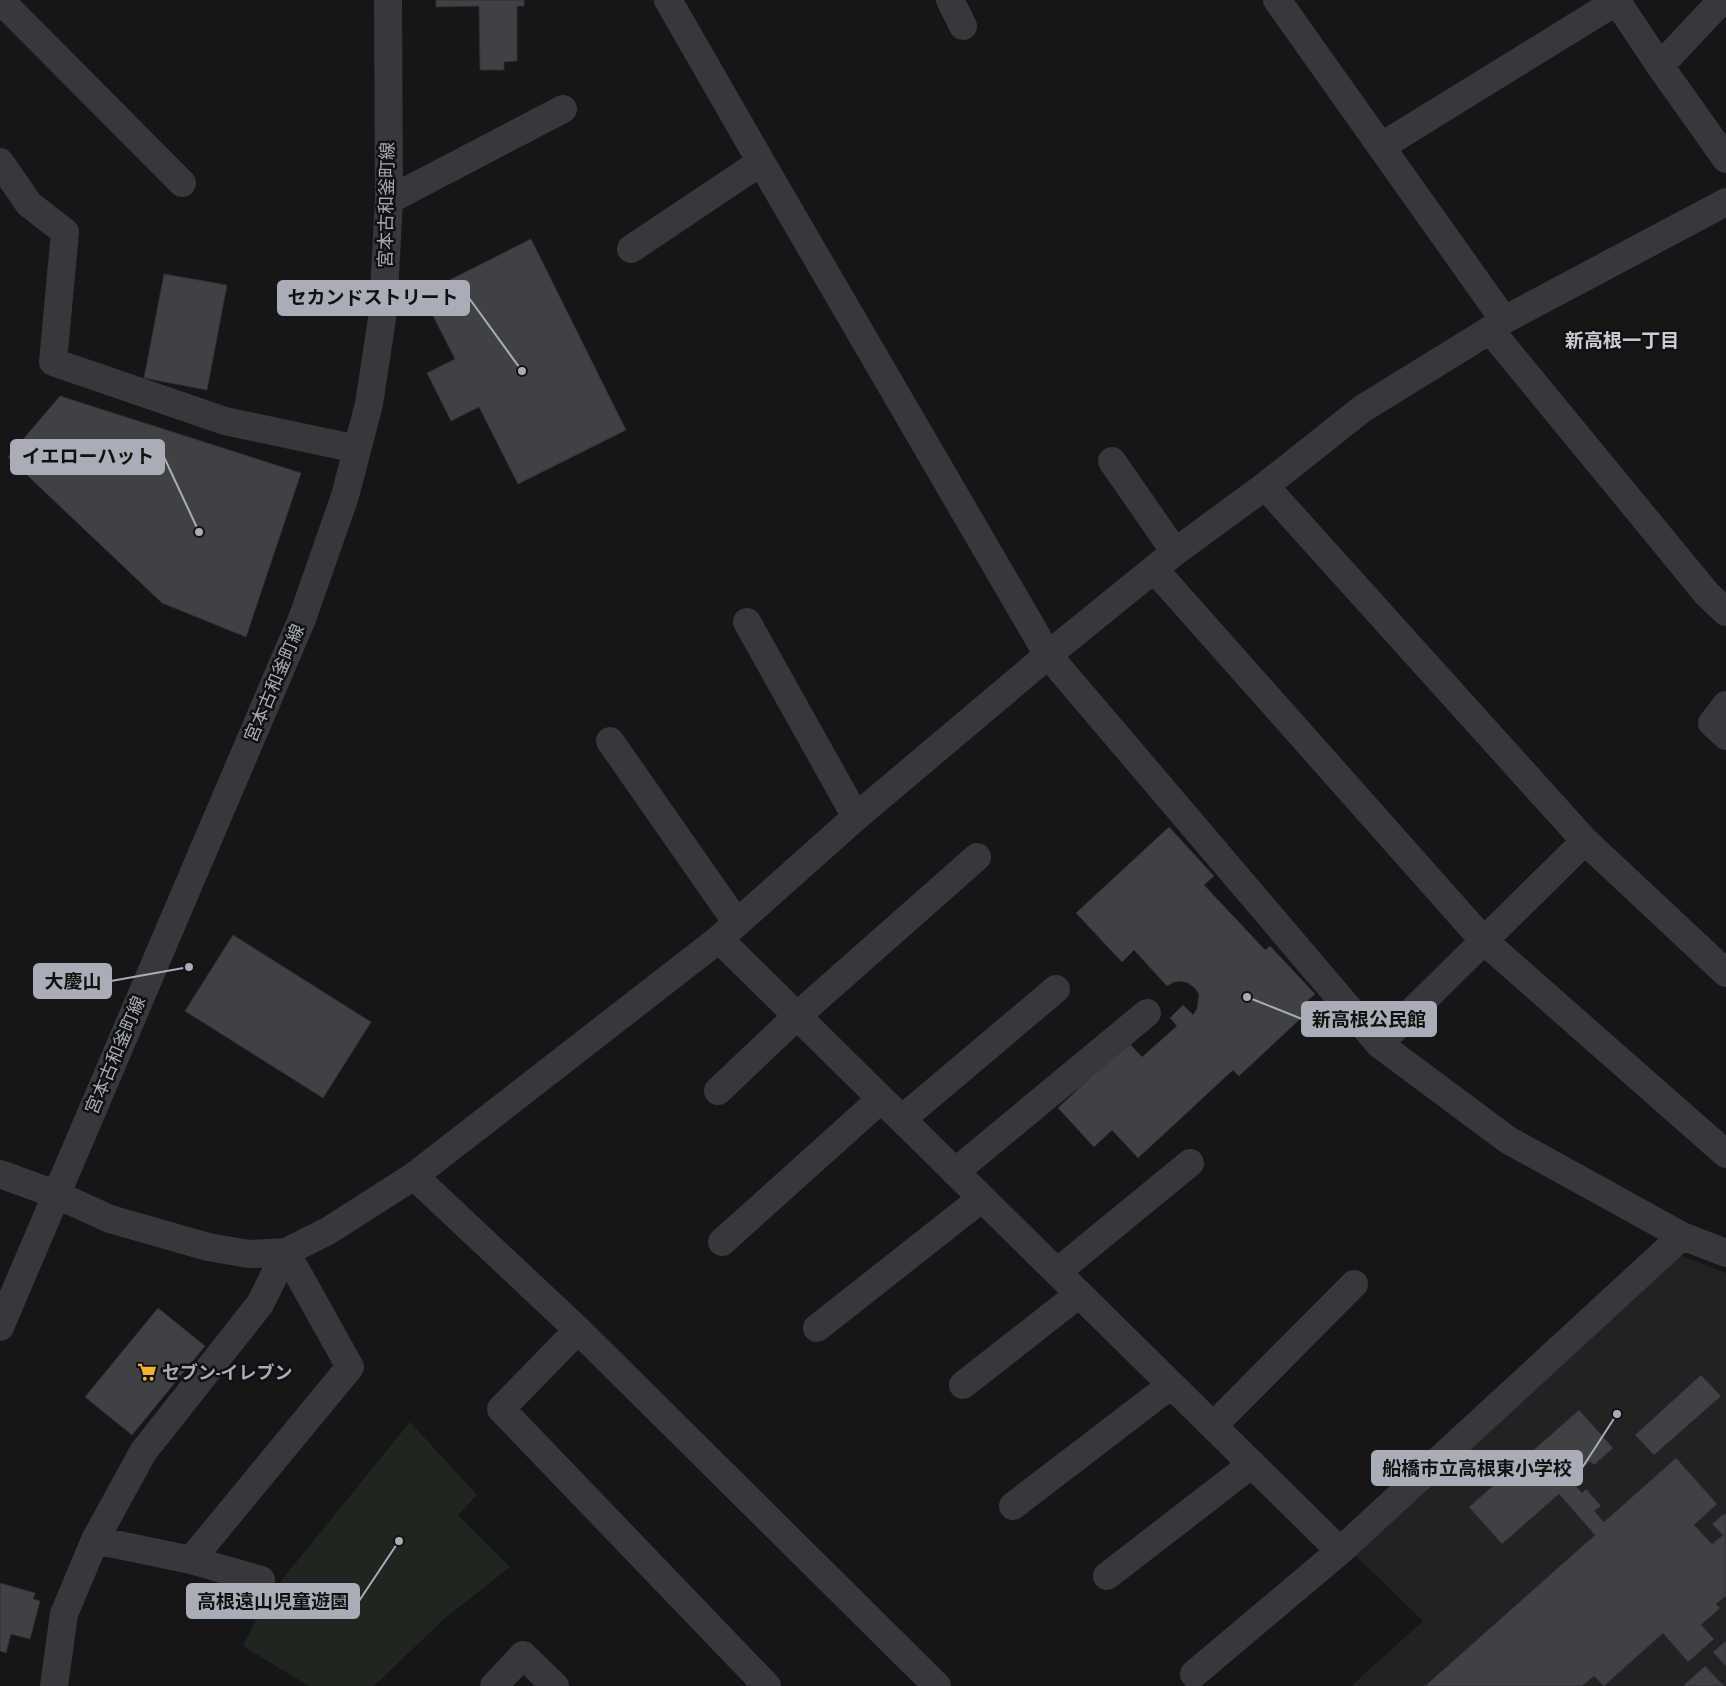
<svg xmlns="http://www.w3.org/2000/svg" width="1726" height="1686" viewBox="0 0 1726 1686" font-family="'Asap Condensed','Noto Sans JP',sans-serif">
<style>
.built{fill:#222225}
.park{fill:#1e261f}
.building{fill:#404145;stroke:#303034}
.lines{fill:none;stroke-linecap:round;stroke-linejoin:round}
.minor{stroke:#37383d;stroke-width:28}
.labels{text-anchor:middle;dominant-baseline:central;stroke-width:5;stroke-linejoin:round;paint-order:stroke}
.street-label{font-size:18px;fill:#a8adb8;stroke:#111113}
.poi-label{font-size:18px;font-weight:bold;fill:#a8adb8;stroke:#111113;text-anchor:start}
.neighbourhood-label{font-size:19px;font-weight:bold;fill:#c9ccd4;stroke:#111113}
.leader{fill:none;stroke:#a8adb8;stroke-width:2}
.callout-dot{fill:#a8adb8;stroke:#111113;stroke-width:2}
.callout{fill:#a8adb8;stroke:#a8adb8;stroke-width:2}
.callout-label{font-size:19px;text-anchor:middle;font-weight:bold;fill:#111}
</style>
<rect width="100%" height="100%" fill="#161618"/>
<path class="built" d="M1680,1255L1726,1273V1686H1351L1423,1621L1355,1555Z"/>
<path class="park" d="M410,1422L477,1495L458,1515L510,1567L445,1618L374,1686H309L243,1646L268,1597Z"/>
<path class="building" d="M436,0H524V6H517V61L504,62V70H480L479,6L436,7Z
M531,239L626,430L518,484L479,407L451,421L427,373L455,359L422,294Z
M164,274L227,285L207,390L144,378Z
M60,396L301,473L246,637L162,603L8,457Z
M1169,827L1214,876L1204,885L1265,950L1270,946L1315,994L1306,1002L1312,1008L1239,1076L1233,1070L1138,1158L1112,1130L1094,1147L1058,1108L1128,1042L1142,1057L1177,1026L1170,1018L1183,1005L1193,1015L1197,1009L1199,994L1195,988L1188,983L1181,981L1174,982L1167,986L1134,950L1122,962L1076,913Z
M233,935L371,1022L323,1098L185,1011Z
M158,1308L205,1346L132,1435L85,1397Z
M1701,1375L1721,1396L1654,1455L1635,1435Z
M1579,1410L1613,1448L1594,1465L1590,1461L1570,1479L1582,1493L1586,1489L1601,1506L1594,1511L1604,1522L1676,1458L1717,1504L1694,1525L1712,1544L1723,1535L1712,1524L1724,1514L1726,1515V1596L1716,1604L1720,1608L1701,1625L1714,1639L1688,1662L1663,1633L1604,1686L1594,1676L1582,1686H1425L1595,1535L1559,1494L1502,1544L1469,1507Z
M0,1583L35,1593L33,1599L40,1601L30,1639L11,1634L6,1653L0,1651Z
M1726,1641V1666L1713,1652Z
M1705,1666L1724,1686H1683Z"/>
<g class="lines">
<path class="minor" d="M668,0L761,162L1048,655L1379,1044L1508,1140L1682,1236L1726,1253
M950,0L963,26
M1277,0L1504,320
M1616,0L1660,66L1726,159
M0,6L8,8L182,183
M1660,66L1722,0
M1382,146L1617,1
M0,162L29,204L65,232L53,362L225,421L357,449
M389,200L563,109
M631,249L761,162
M1490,330L1707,594L1726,612
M1112,461L1175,552
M1265,486L1585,841L1726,973
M1154,569L1484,941L1726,1154
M747,622L856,817
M1726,705L1712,723L1726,736
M610,741L737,923
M719,939L1340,1551
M1379,1044L1585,841
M718,1091L797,1016L977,857
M902,1119L1056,989
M955,1172L1147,1013
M0,1174L55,1194L110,1219L208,1247L249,1254L286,1252L328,1231L414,1176L719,939L856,817L1048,655L1175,552L1265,486L1362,409L1490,330L1504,320L1726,202
M414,1176L578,1330L937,1686
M722,1242L881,1099
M1057,1272L1190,1163
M0,1327L302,619L345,496L369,404L383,312L389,200L388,0
M817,1328L982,1198
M578,1330L501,1409L767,1686
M963,1385L1079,1294
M1213,1426L1354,1284
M1013,1506L1171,1385
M95,1540L191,1560L261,1580
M191,1560L350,1367L286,1252
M1107,1576L1252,1464
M1194,1674L1340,1551L1682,1236
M54,1686L64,1614L95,1540L143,1452L260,1304L286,1252
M494,1686L523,1655L555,1686"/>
</g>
<defs>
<g id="supermarket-bare" transform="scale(1.5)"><path d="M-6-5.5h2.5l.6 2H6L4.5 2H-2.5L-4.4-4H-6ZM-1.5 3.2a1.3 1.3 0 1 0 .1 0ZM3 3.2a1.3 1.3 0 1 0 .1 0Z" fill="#f2b134" stroke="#111113" stroke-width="2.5" paint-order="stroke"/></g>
</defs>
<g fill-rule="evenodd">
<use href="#supermarket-bare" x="147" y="1372"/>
</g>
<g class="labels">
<g class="street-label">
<text transform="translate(386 205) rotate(-89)">宮本古和釜町線</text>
<text transform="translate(274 683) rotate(-67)">宮本古和釜町線</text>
<text transform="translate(115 1055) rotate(-67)">宮本古和釜町線</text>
</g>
<g class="poi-label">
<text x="162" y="1372">セブン-イレブン</text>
</g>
<g class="neighbourhood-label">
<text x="1622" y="340">新高根一丁目</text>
</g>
</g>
<path class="leader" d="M522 371L469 298M199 532L164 457M189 967L111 981M1247 997L1302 1019M1617 1414L1582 1468M399 1541L359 1601"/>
<g class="callout-dot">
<circle cx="522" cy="371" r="5"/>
<circle cx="199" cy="532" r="5"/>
<circle cx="189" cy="967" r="5"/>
<circle cx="1247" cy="997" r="5"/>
<circle cx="1617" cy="1414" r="5"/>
<circle cx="399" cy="1541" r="5"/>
</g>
<g class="callout">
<rect x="278" y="281" width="191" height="34" rx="5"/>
<rect x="11" y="440" width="153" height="34" rx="5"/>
<rect x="34" y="964" width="77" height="34" rx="5"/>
<rect x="1302" y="1002" width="134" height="34" rx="5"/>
<rect x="1372" y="1451" width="210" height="34" rx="5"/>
<rect x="187" y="1584" width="172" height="34" rx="5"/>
</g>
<g class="callout-label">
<text x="373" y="304">セカンドストリート</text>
<text x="88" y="463">イエローハット</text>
<text x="73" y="988">大慶山</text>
<text x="1369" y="1026">新高根公民館</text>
<text x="1477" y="1475">船橋市立高根東小学校</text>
<text x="273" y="1608">高根遠山児童遊園</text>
</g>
</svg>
